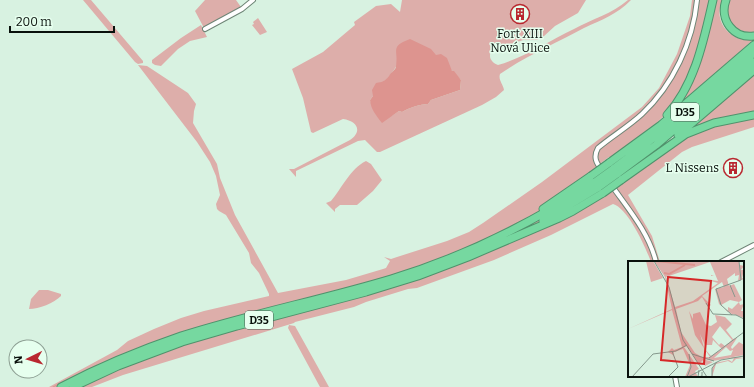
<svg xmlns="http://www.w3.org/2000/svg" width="754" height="387" viewBox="0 0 754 387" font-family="Bitter,serif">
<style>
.green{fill:#ddaeaa;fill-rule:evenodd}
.water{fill:#dd948f}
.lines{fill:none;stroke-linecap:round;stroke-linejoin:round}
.stream{stroke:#dd948f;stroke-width:1}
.street-casing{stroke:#6e8576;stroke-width:6}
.highway-casing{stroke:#50926c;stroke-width:9}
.street{stroke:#fff;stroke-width:4}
.highway{stroke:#76d8a0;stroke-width:7}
.highway-bridge-casing{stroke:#50926c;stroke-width:9;stroke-linecap:butt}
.highway-bridge{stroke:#76d8a0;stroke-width:7}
.labels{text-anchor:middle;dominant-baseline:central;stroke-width:3;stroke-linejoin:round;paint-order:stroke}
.shield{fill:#e6ffee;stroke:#4b5850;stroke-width:1}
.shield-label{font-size:11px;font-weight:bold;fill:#09110c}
.poi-label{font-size:12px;fill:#09110c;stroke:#e6ffee}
.inset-river{fill:none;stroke:#dd948f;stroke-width:2}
.inset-road{fill:none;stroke:#85988c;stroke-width:1}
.view{fill:#d62828;fill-opacity:0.15;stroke:#d62828;stroke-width:2}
.inset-edge{fill:none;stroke:#09110c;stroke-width:2}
</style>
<rect width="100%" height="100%" fill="#d8f2e1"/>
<path class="green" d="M83,0H91L143,61V63L138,64L135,62Z
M205,0H236L241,7L204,28L195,11Z
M402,0H586L578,13L555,26L543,37L537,40H523L491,51C488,58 492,63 498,65C525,57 549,41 574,29C592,19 612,14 628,0H631C616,15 603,19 584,28C556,43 526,56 500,74C498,80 503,84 504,90L496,97L482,105L380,152H377L365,140L358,141L296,171V177L289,169H294L350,140C363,131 357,121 343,119L313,133L311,132L303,98L292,69L323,52L355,25L354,22L376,6L391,4L400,12ZM436,55L461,80L460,90L431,100L428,104C420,104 409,108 402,112L399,111C379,125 377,119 370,100C375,93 396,70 397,64Z
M692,0H711C703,29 697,61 684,88C669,118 638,139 611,158L609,157L601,163L616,187L674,143L712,126L754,118V127L692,147L682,152L628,195L652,236L660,262H651C646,248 628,208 613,204L551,235L494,260L417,288L408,289L366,302L354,307L295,322L294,323L123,375L92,387H49L117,350L128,341L154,329L181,318L204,311L269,296V294L259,273L251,263L249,253L229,220L226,215L219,211L217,209L216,204L220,195L216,176L210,162L197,142L138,65L147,66L188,93L196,104L194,111L193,123L217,164L220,178L235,215L278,293L346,280L383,269L386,268L390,261L384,257L391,259L397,257L447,241L469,232L483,223L542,182L642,107L659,88L677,54L690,16Z
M717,0H723C711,21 732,44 754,39L681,104L694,77Z
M730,0H754V32C735,34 722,19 730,0Z
M258,18L267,32L260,35L252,25L254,24L253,22Z
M201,25L207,37L190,41L178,49L161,66L155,65L152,63V60L181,38Z
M754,75V113L711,121L693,127Z
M366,161L371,164L382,180L373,191L357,205H340L335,209V212L326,203L331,201C342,188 350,169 366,161Z
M39,290H48L61,294V296C54,303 39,309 29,309L31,299Z
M289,325L295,326L329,387H320L288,328Z"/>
<path class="water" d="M410,39L431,49L436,55L441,54L447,58L452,71H454L461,80L460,90L431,100L428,104C420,104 409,108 402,112L399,111L382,123C376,115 371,110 370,100L373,96L372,90L376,83C383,82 385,81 389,76C391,72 396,70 396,66C399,50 389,47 410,39Z"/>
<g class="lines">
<path class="stream" d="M53,387L97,365"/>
<g class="street-casing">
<path id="street" d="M205,29L242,9L253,0
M602,170C596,163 593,157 598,148C612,136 628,127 642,114C673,85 693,42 697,0
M612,186C629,210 649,233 656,262
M721,262L754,245
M675,376L677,387"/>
</g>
<g class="highway-casing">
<path id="highway" d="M726,0C719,19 733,39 754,36
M667,115C695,85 704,39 713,0
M678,135L754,70
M609,163L661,125L754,45
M613,169C663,133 707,92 754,53
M617,174L656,145L754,62
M621,180L686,134L714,123L754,115
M543,209L591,176
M543,221L599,187
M61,387C99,367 140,350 181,336C250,314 321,300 391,279C464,257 532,223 595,182
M73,387L118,366L182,342L237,326L366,292L418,276L468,257L559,218L573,211L603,193"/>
</g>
<use href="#street" class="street"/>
<use href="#highway" class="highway"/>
<g class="highway-bridge-casing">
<path id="highway-bridge" d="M591,176L609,163
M595,182L613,169
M599,187L617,174
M603,193L621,180"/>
</g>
<use href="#highway-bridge" class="highway-bridge"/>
</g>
<defs>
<g id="building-ring" transform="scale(1)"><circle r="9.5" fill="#e6ffee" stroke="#b92830" stroke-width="1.5"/><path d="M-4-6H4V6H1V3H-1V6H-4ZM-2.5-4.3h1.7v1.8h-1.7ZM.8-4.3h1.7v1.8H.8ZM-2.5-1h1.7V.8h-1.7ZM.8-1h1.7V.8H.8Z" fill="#b92830"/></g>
</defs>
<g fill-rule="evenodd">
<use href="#building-ring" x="520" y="14"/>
<use href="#building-ring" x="733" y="168"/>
</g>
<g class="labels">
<g class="shield">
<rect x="671" y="103" width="28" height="18" rx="3"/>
<rect x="245" y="311" width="28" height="18" rx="3"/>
</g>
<g class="shield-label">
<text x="685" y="112">D35</text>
<text x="259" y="320">D35</text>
</g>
<g class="poi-label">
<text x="520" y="34">Fort XIII<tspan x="520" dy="14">Nová Ulice</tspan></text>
<text x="719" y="168" text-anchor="end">L Nissens</text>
</g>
</g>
<g transform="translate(628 261)">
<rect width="116" height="116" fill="#d8f2e1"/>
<path d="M18,0H25L35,17L23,21ZM26,0H111L112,10V0V4L116,5L113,9H116L114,17L116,18L110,20L111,14L107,15V12L99,18L101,25L106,23L114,39L111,41L112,44L116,43L113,50H116V57L105,53V57V54L91,43L87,28L96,26L94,21L74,35L83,44L80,46L74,36L70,40L48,48L53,71L67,92L74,96H82L67,74L61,50L65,58V53L72,51L78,64L83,65L89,61L87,54L97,56L104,63L98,69L105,78L109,77L103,86L104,88L111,81L116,84V94L100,97L108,96L115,95L108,96L116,97L108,98L104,102L100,100L88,103L84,116V108L87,102L101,99L104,101L106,97L99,98L106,96L85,100L75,98L85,101L77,105L75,99L71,103L59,85L56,86L71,108L67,110L70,116H57L62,104L55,88L46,91L45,94L40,91L44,87L46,89L54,86L44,49L0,68L44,48L37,16ZM82,1L90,20L83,19V15L86,14H83V20L90,22L65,40L47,46L38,16ZM102,39L111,41L104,48L100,46V51L93,44ZM92,65L104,79L97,85L93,82L91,84L84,76ZM72,73L77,84H84L85,79L94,88L83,95L76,87ZM98,86L102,90L105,89L103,94L86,97Z" fill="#ddaeaa" fill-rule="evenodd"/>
<path class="inset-river" d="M28,0L67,4M36,12L41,13L57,4"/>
<path class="inset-road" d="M26,0L41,26L55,79L79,116M102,24L107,36M78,42L85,53L108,54L116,58M104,54L93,44L88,28L113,19L111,0M64,93L86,100M81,97L116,71M93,99L116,95M71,109L70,116L74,115V111M4,116L25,93L48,90L59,84M40,116L50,106L44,90M59,116L63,106L61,93M60,116L93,99M84,116V107L89,101M92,116H108"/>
<path class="view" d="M40,16L83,20L76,103L33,99Z"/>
<rect width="116" height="116" class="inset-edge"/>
</g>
<g transform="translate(28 359) rotate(265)"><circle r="19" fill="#e6ffee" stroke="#8ea094"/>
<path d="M0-3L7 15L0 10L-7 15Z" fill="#b92830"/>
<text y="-6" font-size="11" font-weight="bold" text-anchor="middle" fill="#09110c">N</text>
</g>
<path d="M10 26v6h104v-6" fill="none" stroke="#09110c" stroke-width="2"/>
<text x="16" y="26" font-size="12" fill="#09110c" stroke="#e6ffee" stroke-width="3" paint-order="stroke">200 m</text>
</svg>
